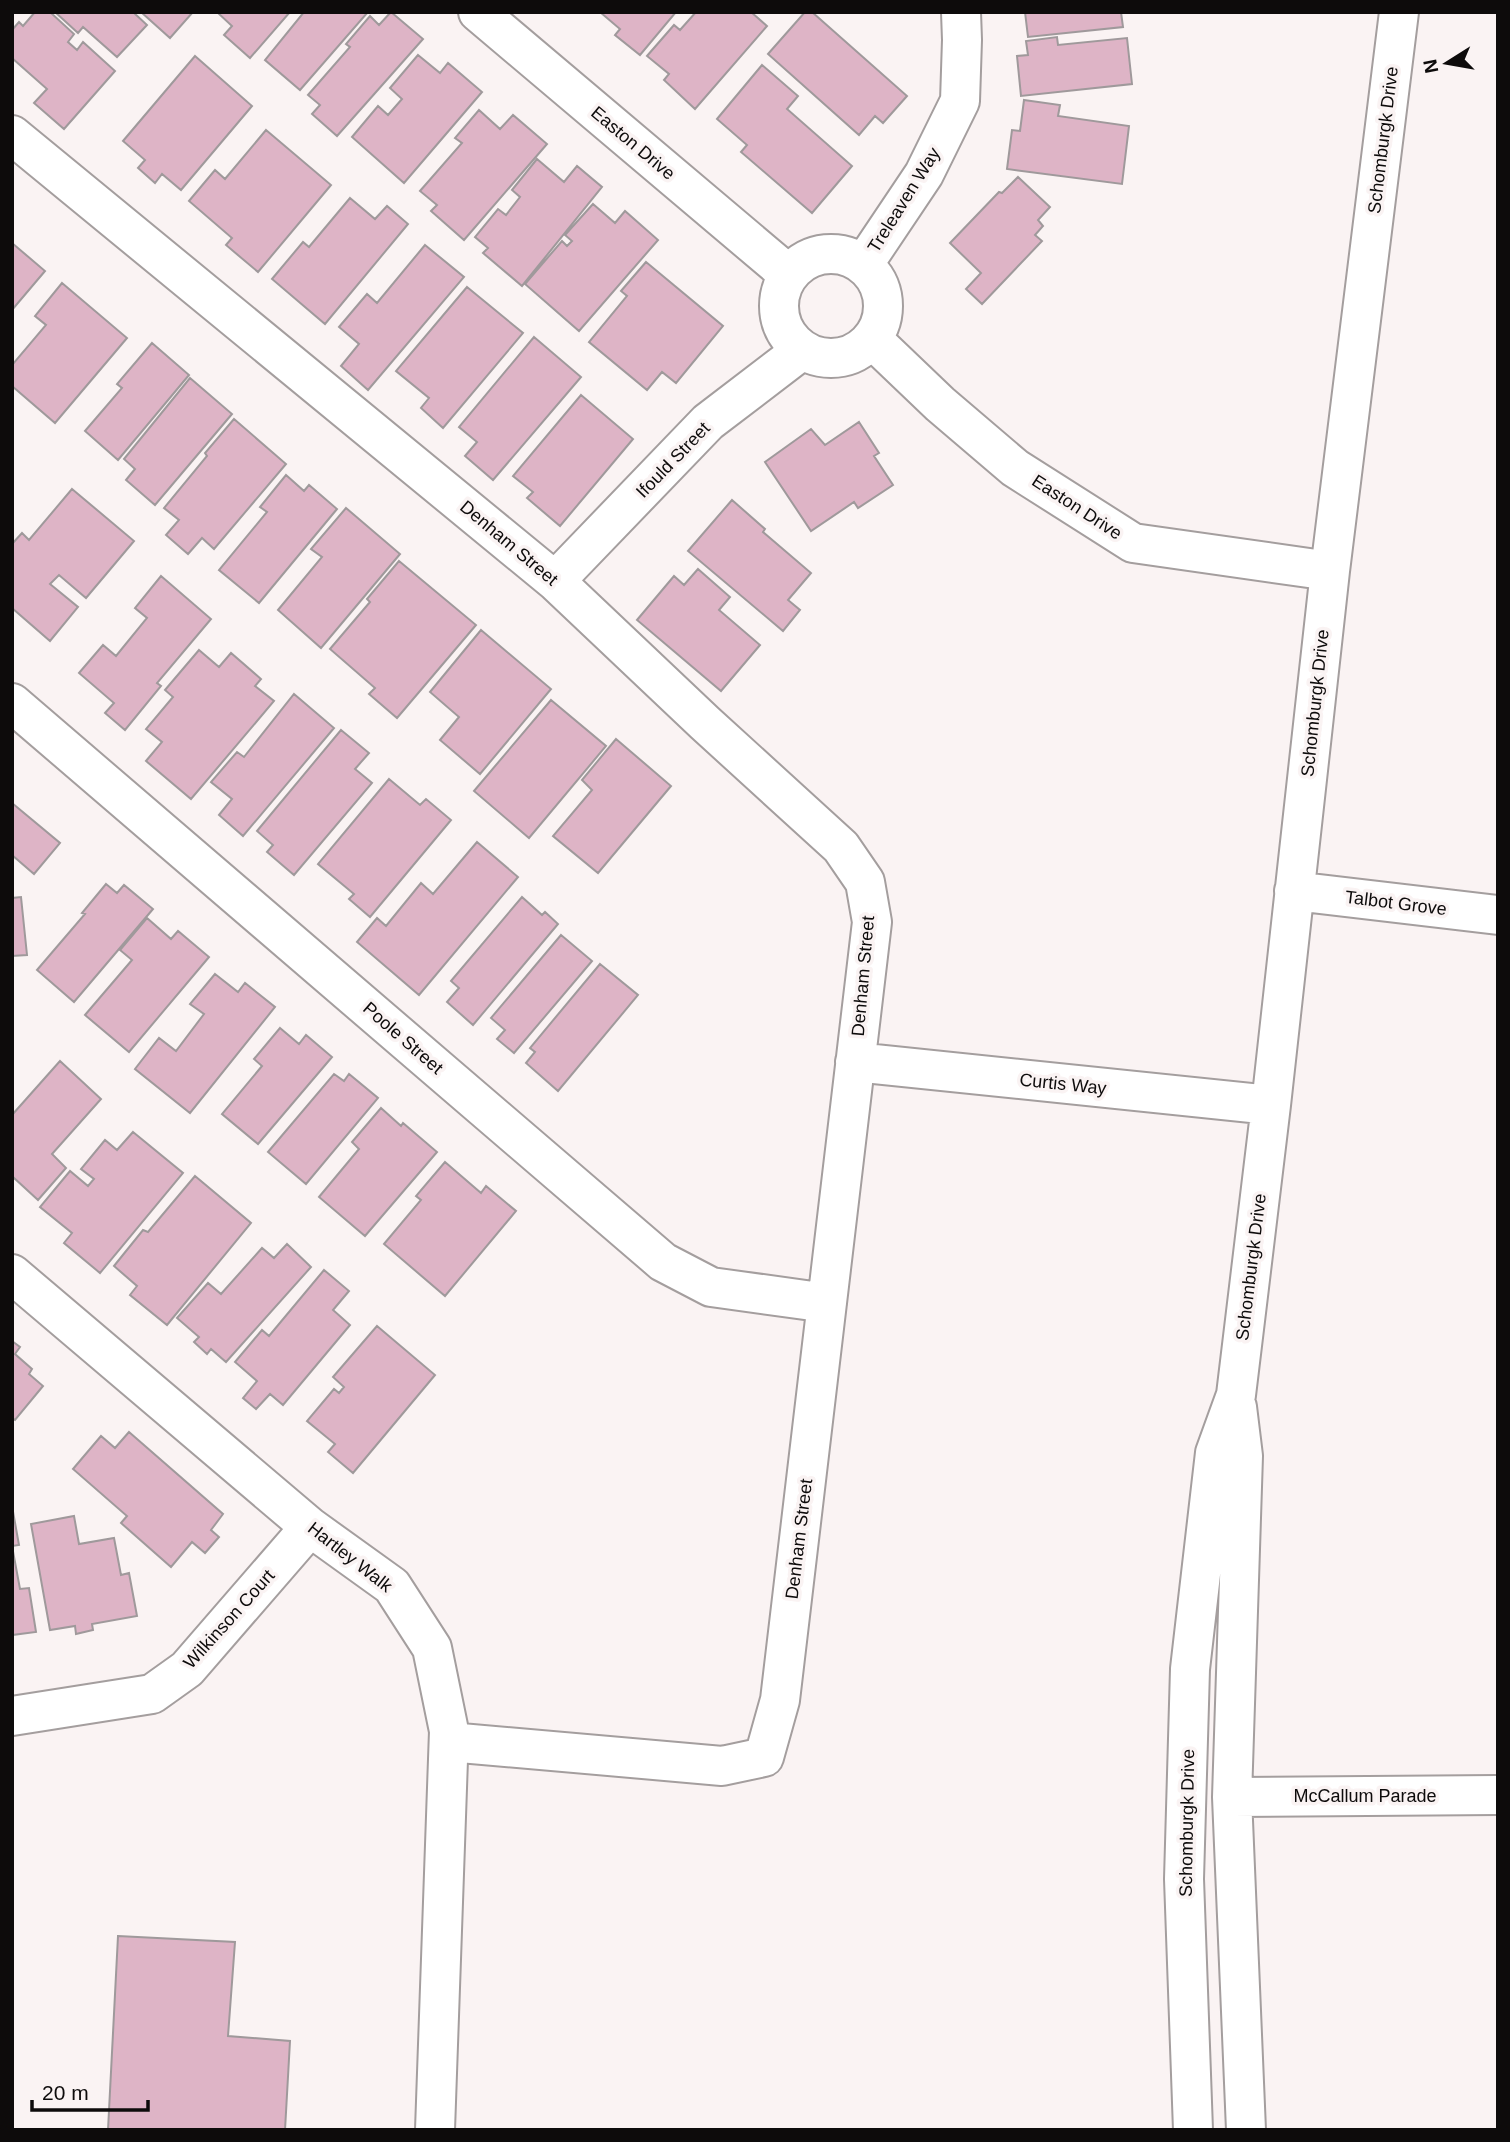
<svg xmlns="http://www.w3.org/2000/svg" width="1510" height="2142" viewBox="0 0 1510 2142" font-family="Helvetica,sans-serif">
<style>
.building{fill:#deb4c6;stroke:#9f999b;stroke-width:2}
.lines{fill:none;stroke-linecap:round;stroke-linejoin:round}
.minor-casing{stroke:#a49e9e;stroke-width:42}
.minor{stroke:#fff;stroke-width:38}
.labels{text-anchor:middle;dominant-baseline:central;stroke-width:7;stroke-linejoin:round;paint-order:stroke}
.street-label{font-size:18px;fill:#0d0b0b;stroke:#faf3f3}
</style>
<rect width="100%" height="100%" fill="#faf3f3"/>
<path class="building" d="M35,12H50L74,34L68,42L77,50L83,42L115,71L64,129L34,103L47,89L12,58V30L19,22L23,26Z
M55,12H133L147,25L117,57L83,27L78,33Z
M141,12H193L170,38Z
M217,12H290L250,58L224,35L232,26Z
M304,12H368L300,90L265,60Z
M391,12L423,39L337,136L312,114L320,105L308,95L350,47L346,44L370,16L379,25Z
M600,12H676L640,55L615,35L620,29Z
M696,12H751L767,26L695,109L664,80L669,74L647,56L674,25L680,30Z
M805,12H812L907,96L883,123L875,116L859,135L768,54Z
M1025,12H1121L1123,27L1028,37Z
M1057,37L1058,45L1127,38L1132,84L1021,96L1017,56L1028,55L1026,41Z
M418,55L440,73L448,63L482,92L404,183L352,137L378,106L388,115L402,99L390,88Z
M195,56L252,106L181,190L162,174L155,183L138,168L145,160L123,141Z
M762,65L798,96L787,109L852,166L812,213L741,152L747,145L717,119Z
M1024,100L1060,105L1058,116L1129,126L1122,184L1007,169L1012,130L1020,131Z
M479,110L500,129L513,115L547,144L464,240L431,211L437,205L420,191L462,143L455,138Z
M266,130L331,185L258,272L226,245L232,238L189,201L215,170L225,179Z
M537,159L564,182L577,166L602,187L522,286L483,253L488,248L475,237L498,209L506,215L520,197L512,190Z
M1018,177L1050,207L1038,220L1043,226L1035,235L1042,241L982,304L966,289L981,273L950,243L999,192L1002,193Z
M350,198L375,219L387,206L408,224L325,324L272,279L303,242L309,247Z
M593,204L615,223L625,211L658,240L579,331L525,284L562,241L567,246L572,241L565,235Z
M12,243L45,271L12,310Z
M425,245L464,277L368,390L341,366L359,344L339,327L367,294L377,303Z
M646,262L723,326L676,383L662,372L647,390L589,342L627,296L621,291Z
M62,283L127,338L55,423L12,386V365L46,325L35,316Z
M467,287L523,333L443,428L421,408L429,398L396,371Z
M534,337L581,377L493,480L465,456L477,442L459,427Z
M152,343L189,375L118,460L85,431L122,388L117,384Z
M190,378L232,414L155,505L126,480L135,469L124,459Z
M581,395L633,439L560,526L527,498L533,492L513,476Z
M234,419L286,464L214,549L202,538L188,554L166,535L179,520L164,508L207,456L205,453Z
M859,422L879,453L874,456L893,485L858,508L854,502L811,531L765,462L811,429L825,445Z
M286,475L304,491L309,485L337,509L259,603L219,570L267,512L260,507Z
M72,489L134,541L86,598L59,575L50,584L78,607L50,641L12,608V544L22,533L29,540Z
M732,500L765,529L763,532L811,573L788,600L800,610L783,631L688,551Z
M346,508L400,554L321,648L278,610L322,557L311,549Z
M399,561L476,625L397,718L369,694L375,688L330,649L370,602L367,599Z
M698,569L730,597L719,610L760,645L721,691L637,620L674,576L684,585Z
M161,576L211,619L157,683L161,686L125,730L105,713L114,703L79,673L103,645L116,656L147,618L135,608Z
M481,630L551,689L480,774L440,740L459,717L430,692Z
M199,650L219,667L231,653L261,679L255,686L274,701L191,799L146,761L162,742L146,729L173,697L165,690Z
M294,694L334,728L243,836L219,815L232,799L211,782L237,752L244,757Z
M551,700L606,746L529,838L474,791Z
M341,730L369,753L355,769L372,783L294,875L267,852L273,845L257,831Z
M616,739L671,786L598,873L553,836L592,790L582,780Z
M389,779L420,805L426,799L451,820L370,917L349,899L354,894L318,864Z
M12,803L60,843L34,874L12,855Z
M477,842L518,877L419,995L357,942L377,918L386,926L421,883L433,894Z
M106,884L117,893L124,885L153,909L74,1002L37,970L85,914L82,913Z
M21,897L27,955L12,956V898Z
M522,897L542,915L545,912L558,924L473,1025L447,1002L459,988L451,981Z
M147,918L171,939L178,931L209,957L129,1052L85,1015L132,960L120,950Z
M561,935L592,961L514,1053L497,1039L505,1030L491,1018Z
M600,964L638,995L558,1091L526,1063L535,1052L530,1048Z
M215,974L238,992L245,983L275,1007L190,1113L135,1069L159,1038L176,1051L204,1014L190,1004Z
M280,1028L299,1044L306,1035L332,1057L258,1144L222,1114L262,1066L254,1059Z
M60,1061L101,1099L52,1154L66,1168L38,1200L14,1178L12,1180V1115Z
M334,1074L344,1081L349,1074L378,1098L306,1184L268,1152Z
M381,1108L401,1126L403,1123L437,1152L365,1236L319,1197L359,1149L352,1142Z
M133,1132L183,1173L100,1273L64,1243L72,1233L40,1207L70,1171L88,1186L94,1179L81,1169L105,1140L117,1150Z
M445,1162L481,1193L486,1186L516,1211L445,1296L384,1244L421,1200L416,1196Z
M195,1176L251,1223L167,1325L130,1295L137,1286L114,1266L143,1230L148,1232Z
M287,1244L311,1267L226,1362L211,1349L207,1354L194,1342L199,1337L177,1318L208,1283L221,1294L262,1248L274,1258Z
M324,1270L349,1291L333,1310L350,1325L283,1405L270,1394L256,1409L243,1398L257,1381L235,1362L262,1330L269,1336Z
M377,1326L435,1375L353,1473L328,1452L335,1444L307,1421L334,1389L339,1393L344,1387L333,1377Z
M12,1341L20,1347L15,1354L32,1369L29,1374L43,1386L15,1420L12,1418Z
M129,1432L223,1514L211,1530L219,1537L205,1553L192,1542L171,1567L121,1523L127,1516L73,1469L101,1436L115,1448Z
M12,1506L19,1545L12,1546L20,1589L29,1588L36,1632L12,1635Z
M74,1516L79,1544L114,1538L121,1575L129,1573L137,1616L92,1624L93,1630L76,1634L75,1626L50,1630L31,1524Z
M118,1936L235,1942L228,2036L290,2041L285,2130H108Z"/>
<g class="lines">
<g class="minor-casing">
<path id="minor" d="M478,12L788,274
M12,135L555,581L705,723L841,847L865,882L872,922L780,1700L764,1757L722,1766L449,1742
M779 306a52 52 0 1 1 104 0a52 52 0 1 1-104 0Z
M863,265L924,174L960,101L962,40L961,12
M872,339L940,404L1015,468L1133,543L1330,571
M555,581L708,422L801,351
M12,703L663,1262L711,1287L827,1303
M1294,891L1498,915
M855,1062L1271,1105
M12,1274L310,1527L392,1586L432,1648L449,1731L435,2130
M1237,1407L1243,1456L1232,1797L1246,2130
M12,1716L152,1694L187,1669L310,1527
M1232,1797L1498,1795
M1193,2130L1184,1879L1190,1669L1215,1453L1236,1395L1271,1105L1330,571L1399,12"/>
</g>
<use href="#minor" class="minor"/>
</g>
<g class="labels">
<g class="street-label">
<text transform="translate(1383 140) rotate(-83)">Schomburgk Drive</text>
<text transform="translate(633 143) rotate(40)">Easton Drive</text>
<text transform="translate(904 200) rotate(-58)">Treleaven Way</text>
<text transform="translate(673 460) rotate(-46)">Ifould Street</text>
<text transform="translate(1077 507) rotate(33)">Easton Drive</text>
<text transform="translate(509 543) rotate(40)">Denham Street</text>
<text transform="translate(1315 703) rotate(-84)">Schomburgk Drive</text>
<text transform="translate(1396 903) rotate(7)">Talbot Grove</text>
<text transform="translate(863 976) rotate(-85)">Denham Street</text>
<text transform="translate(403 1038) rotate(41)">Poole Street</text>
<text transform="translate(1063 1084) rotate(6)">Curtis Way</text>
<text transform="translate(1251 1267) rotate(-83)">Schomburgk Drive</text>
<text transform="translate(799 1539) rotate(-83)">Denham Street</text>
<text transform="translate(350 1557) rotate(38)">Hartley Walk</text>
<text transform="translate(229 1619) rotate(-48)">Wilkinson Court</text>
<text x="1365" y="1796">McCallum Parade</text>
<text transform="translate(1187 1823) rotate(-89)">Schomburgk Drive</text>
</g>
</g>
<rect width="1510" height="2142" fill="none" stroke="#0d0b0b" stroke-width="28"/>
<g transform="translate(1447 63) rotate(259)" stroke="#faf3f3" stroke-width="5" paint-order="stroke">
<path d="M0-5L12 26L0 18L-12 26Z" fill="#0d0b0b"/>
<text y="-10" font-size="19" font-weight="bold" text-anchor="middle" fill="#0d0b0b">N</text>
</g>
<path d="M32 2100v10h116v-10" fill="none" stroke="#0d0b0b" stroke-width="3.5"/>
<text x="42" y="2100" font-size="21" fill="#0d0b0b" stroke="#faf3f3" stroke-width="5" paint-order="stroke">20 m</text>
</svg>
